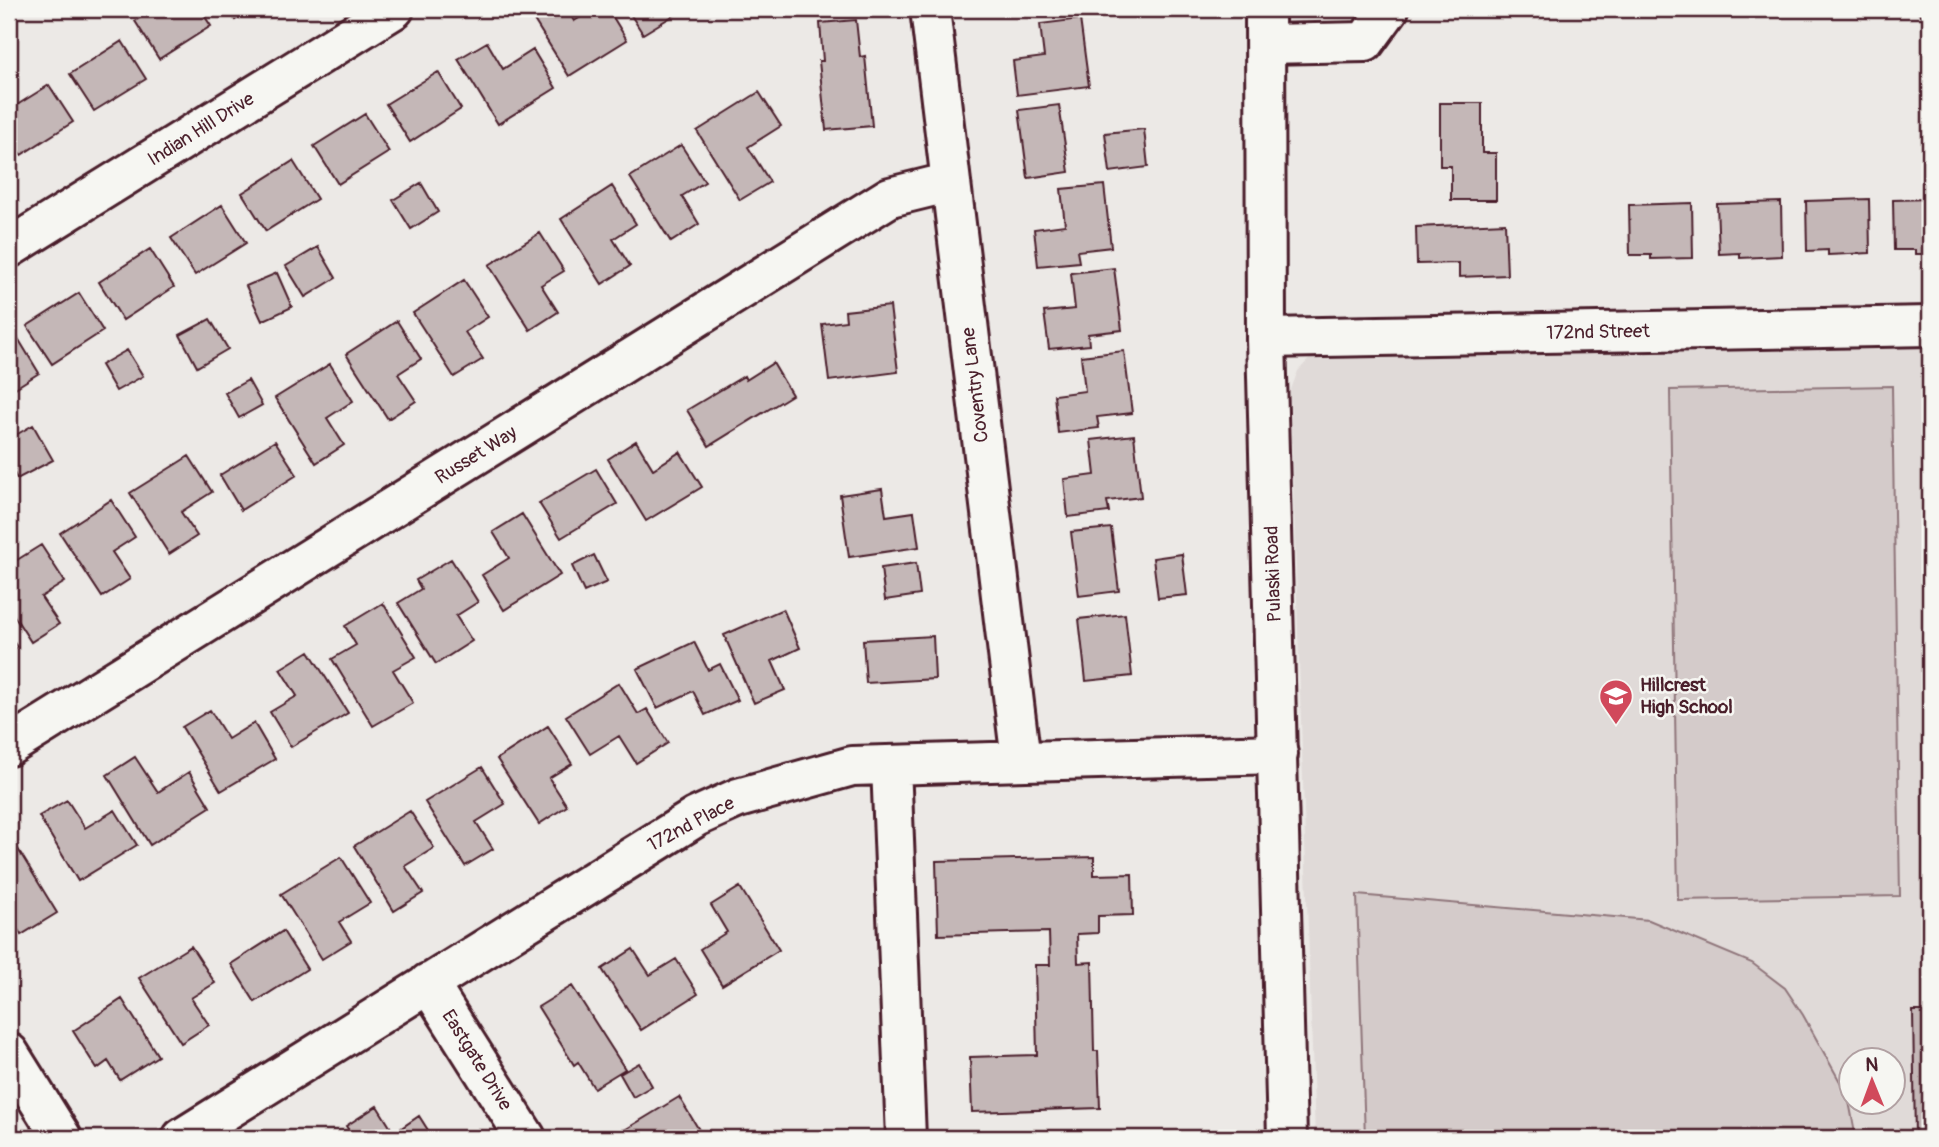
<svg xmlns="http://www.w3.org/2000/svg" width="1939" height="1147" viewBox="0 0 1939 1147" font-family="Pangolin,sans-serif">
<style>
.built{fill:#e0dad8;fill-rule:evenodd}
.green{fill:#d4cbca;stroke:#8f757a;stroke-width:2}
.building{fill:#c4b7b7;stroke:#4a1f2b;stroke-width:2}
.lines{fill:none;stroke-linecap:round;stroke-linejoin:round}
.minor-casing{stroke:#4a1f2b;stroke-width:44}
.major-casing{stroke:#4a1f2b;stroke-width:44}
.minor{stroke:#f6f6f2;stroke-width:38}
.major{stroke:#f6f6f2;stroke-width:38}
.labels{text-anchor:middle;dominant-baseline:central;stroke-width:5;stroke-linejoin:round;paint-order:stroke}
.street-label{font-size:19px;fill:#4a1f2b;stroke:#f6f6f2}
.poi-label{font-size:19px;font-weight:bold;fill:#4a1f2b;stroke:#f6f6f2;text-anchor:start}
</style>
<rect width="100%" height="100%" fill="#ece9e6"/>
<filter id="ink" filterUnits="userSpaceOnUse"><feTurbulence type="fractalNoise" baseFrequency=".0143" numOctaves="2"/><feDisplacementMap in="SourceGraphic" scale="14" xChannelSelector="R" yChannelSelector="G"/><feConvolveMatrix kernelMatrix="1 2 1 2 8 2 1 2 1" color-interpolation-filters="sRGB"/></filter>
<g filter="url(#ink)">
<path class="built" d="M1930,343V1138H1315L1290,392L1298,371L1314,354ZM1852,1060H1894V1102H1852Z"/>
<path class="green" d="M1892,386L1900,896L1678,900L1670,390Z
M1357,895L1649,920L1752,963L1785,988L1803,1015L1848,1096L1856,1138H1365Z"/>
<path class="building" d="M154,9H200L211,26L159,59L135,21Z
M228,9H252L235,20Z
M534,9H567L574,21L594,9H608L627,40L569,76L529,12Z
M627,9H684L643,34Z
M1663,9H1690L1663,12Z
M1914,9H1930V23Z
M1080,19L1089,86L1017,95L1013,61L1044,57L1040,24Z
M856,20L860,57L865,56L872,126L826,130L819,61H823L820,23Z
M122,41L146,79L94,111L70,74Z
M487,42L503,69L533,50L556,88L498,124L458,59Z
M438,72L461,109L410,142L386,104Z
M49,85L73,122L21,155L9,136V110Z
M759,92L781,126L748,147L770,182L740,200L697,131Z
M1440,103H1482V153H1496V200H1451V166H1440Z
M1059,105L1069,172L1028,178L1019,110Z
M365,114L389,152L338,184L314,146Z
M1144,129L1148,167L1110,172L1105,133Z
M681,145L705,182L682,196L699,224L671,242L630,177Z
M293,161L317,199L266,231L242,193Z
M421,183L438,212L411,229L393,200Z
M1104,185L1111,247L1077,251L1079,262L1038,266L1034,229L1065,225L1061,189Z
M612,186L636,224L613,239L630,266L602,284L561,219Z
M1869,199L1870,253L1828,255V250L1807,251L1806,201Z
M1930,199V254H1915V250H1894L1893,200Z
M1781,202L1782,256L1740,258V253L1719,254L1717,204Z
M1692,203L1693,258L1651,259V255H1630L1629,205Z
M222,205L246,243L195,275L171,238Z
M1505,223L1507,275L1459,277V263L1417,264L1416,227Z
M540,233L564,271L541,285L558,312L530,330L489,265Z
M318,247L336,278L305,297L286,266Z
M150,249L174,287L123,320L99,282Z
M1114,268L1122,330L1088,334L1089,345L1049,349L1044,312L1075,309L1071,273Z
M277,273L292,307L262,321L246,286Z
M464,280L488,317L465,332L483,359L454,377L413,313Z
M79,293L103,331L52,364L27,326Z
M890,306L898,372L829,381L822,324L846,321L845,311Z
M210,319L228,349L197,367L180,335Z
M397,321L421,359L398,374L416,401L388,419L346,354Z
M16,335L39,373L9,392V340Z
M127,350L143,376L116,391L101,365Z
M1124,351L1132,413L1097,417L1099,428L1058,433L1054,395L1085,391L1081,356Z
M773,363L792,395L709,446L687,410L744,376L746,380Z
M330,364L353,401L327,418L344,445L316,463L275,398Z
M248,380L262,405L239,418L225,393Z
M33,425L53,460L17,479L9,463V439Z
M1134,435L1141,497L1107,501L1109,512L1068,517L1064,479L1095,475L1091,440Z
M275,441L297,475L241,510L220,475Z
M636,441L653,469L680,452L702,487L646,521L608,459Z
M189,456L212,492L181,512L197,536L169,554L130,493Z
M596,469L617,504L561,538L539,503Z
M882,489L886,516L914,512L919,547L849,557L840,495Z
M111,500L135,537L112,552L130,579L102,597L60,533Z
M522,514L560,575L504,610L482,575L509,558L493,532Z
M1111,528L1119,591L1079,596L1071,532Z
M41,545L65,582L41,597L59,624L31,642L9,608V565Z
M1182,554L1187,595L1158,598L1153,558Z
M594,555L607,582L584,592L572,566Z
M451,559L478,602L456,616L472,641L436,664L398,603L421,589L416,580Z
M916,563L920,595L885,600L881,568Z
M383,603L416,657L393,670L413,703L373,726L332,659L356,645L345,626Z
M783,609L800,648L772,661L785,690L754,703L724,635Z
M1125,614L1132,676L1086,681L1079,619Z
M9,635L17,647L9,652Z
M933,636L935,679L866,683L863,640Z
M694,642L708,670L720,664L738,700L705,715L693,691L657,708L637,669Z
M309,651L348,713L291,747L270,712L297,696L280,669Z
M619,683L638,714L647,709L668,743L636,763L619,736L590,754L566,716Z
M210,710L228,739L254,723L275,759L221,791L182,727Z
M548,726L572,764L549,778L567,806L539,824L497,759Z
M135,757L158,792L189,772L210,807L150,845L107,775Z
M482,767L505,804L476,822L493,849L465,866L425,802Z
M67,800L85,828L115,810L137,845L78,881L39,816Z
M410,811L434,848L405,866L423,893L394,911L354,846Z
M10,836L57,913L21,935L9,914Z
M341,857L370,903L339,922L351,941L322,959L281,894Z
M1094,857V875L1132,874L1133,915L1098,916V933L1077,934L1078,963L1092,962L1094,1051H1098L1100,1108L972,1112L970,1057L1037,1055L1035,965H1050L1049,932L938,935L936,861Z
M740,887L779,950L722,985L700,949L727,932L711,905Z
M283,931L307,969L255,1002L231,964Z
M191,946L215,983L191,998L209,1025L181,1043L139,978Z
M633,949L650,975L676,959L698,994L641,1030L602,969Z
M572,986L625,1069L594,1088L578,1062L574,1065L538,1007Z
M122,999L158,1056L120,1080L108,1061L97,1069L73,1031Z
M1913,1011H1930V1138H1915Z
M639,1063L652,1086L633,1097L620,1074Z
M679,1097L704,1138H621L618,1134Z
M377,1106L394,1133L419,1116L433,1138H354L346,1126Z"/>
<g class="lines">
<g class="minor-casing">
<path id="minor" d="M930,9L1021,761
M1266,44L1365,42L1389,9
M9,248L394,9
M1266,338L1930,326
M9,746L890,197L951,182
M891,765L906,1138
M428,983L526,1138
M9,1053L62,1138
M182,1138L696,817L738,798L852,766L1278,754"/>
</g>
<g class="major-casing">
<path id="major" d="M1265,9L1266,338L1287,1138"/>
</g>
<use href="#minor" class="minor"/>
<use href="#major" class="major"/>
</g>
</g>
<defs>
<g id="school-pin" transform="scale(1.75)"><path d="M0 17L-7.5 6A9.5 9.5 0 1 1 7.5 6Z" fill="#d1495b" stroke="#f6f6f2"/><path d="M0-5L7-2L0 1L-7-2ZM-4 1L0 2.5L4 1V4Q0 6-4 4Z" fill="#fff"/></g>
</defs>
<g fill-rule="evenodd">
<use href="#school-pin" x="1616" y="696"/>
</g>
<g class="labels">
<g class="street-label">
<text transform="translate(201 129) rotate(-32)">Indian Hill Drive</text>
<text transform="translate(1598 332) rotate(-1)">172nd Street</text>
<text transform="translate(975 385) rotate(-97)">Coventry Lane</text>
<text transform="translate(476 455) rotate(-32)">Russet Way</text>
<text transform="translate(1273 574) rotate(-92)">Pulaski Road</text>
<text transform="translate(691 824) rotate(-28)">172nd Place</text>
<text transform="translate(477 1060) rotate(58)">Eastgate Drive</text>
</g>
<g class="poi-label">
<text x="1640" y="685">Hillcrest<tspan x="1640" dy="22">High School</tspan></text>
</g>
</g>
<rect width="1939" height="1147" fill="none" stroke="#f6f6f2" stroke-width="35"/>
<rect x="18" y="18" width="1904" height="1112" fill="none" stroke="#4a1f2b" stroke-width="2.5" filter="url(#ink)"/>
<g transform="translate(1872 1081) rotate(359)"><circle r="33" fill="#f6f6f2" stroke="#b1a0a2" stroke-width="2"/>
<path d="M0-5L12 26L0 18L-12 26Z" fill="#d1495b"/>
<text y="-10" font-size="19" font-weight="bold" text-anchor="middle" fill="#4a1f2b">N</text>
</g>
</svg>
